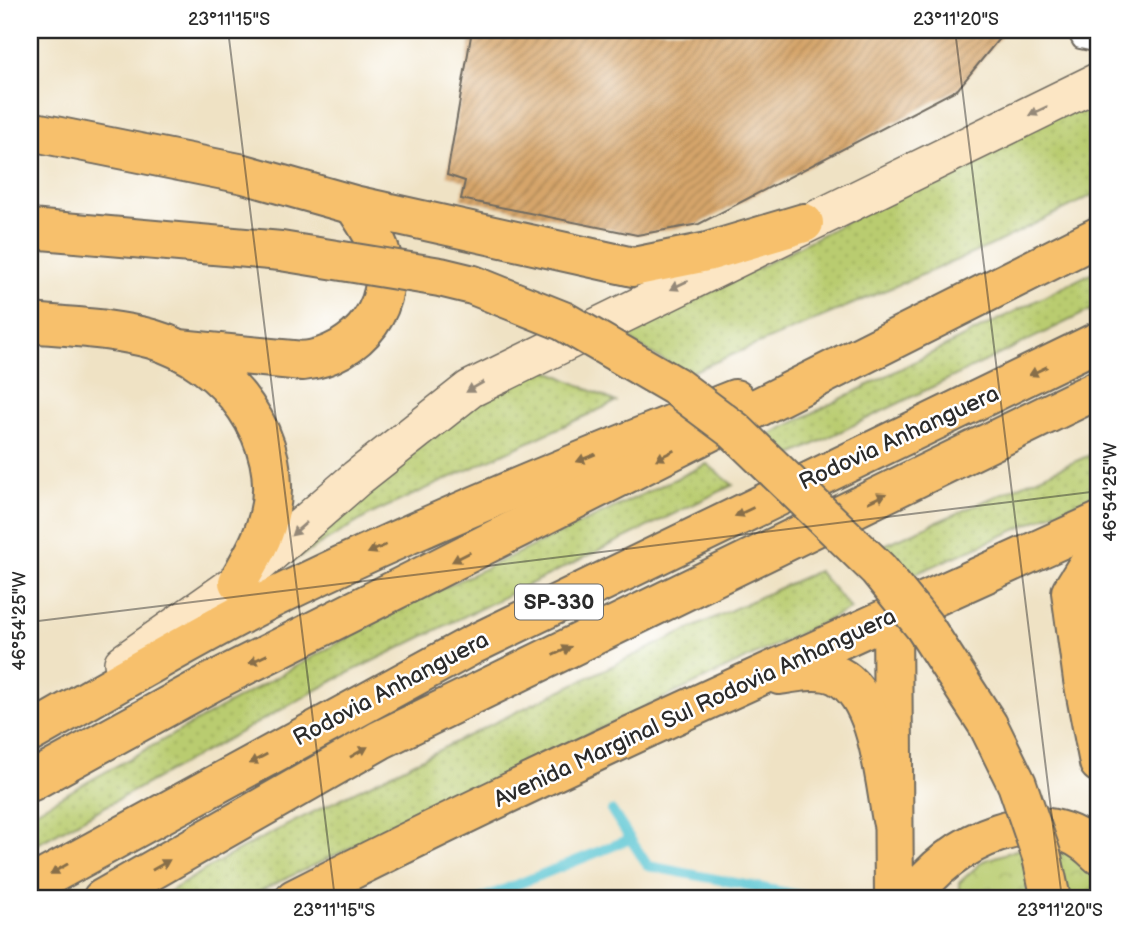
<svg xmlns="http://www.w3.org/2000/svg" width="1129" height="929" viewBox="0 0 1129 929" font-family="'Balsamiq Sans',sans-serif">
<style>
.grass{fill:url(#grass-dots);stroke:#727c4d;stroke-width:2}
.park{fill:url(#park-crowns);stroke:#727c4d;stroke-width:2}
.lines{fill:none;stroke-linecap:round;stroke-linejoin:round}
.stream{stroke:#59c5d2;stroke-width:10}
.building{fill:url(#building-hatch)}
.lane-casing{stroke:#706b61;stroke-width:18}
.secondary-casing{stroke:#706b61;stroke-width:40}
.primary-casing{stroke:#706b61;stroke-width:42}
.highway-casing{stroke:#706b61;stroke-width:42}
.lane{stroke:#fff;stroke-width:14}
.secondary{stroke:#fce6c4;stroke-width:37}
.primary{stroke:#f7c06c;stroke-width:38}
.highway{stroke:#f7c06c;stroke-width:38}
.primary-bridge-casing{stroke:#706b61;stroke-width:42;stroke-linecap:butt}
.primary-bridge{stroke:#f7c06c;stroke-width:38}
.oneway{fill:#948878}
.oneway2{fill:#876e48}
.ticks{fill:none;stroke:#2b2b2b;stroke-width:2;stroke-opacity:0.45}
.labels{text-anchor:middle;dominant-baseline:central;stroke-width:5;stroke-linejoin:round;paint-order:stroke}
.shield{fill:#fff;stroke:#6b6b6b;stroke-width:2}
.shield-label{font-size:21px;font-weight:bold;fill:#2b2b2b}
.street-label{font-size:23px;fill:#2b2b2b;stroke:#fff}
.neatline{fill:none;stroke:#2b2b2b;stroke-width:2.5}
.ticks-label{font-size:18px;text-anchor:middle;fill:#2b2b2b}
</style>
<defs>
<pattern id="grass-dots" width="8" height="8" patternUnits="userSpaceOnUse" patternTransform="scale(1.75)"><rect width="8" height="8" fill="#b9cc6f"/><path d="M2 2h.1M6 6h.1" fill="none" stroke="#9faf60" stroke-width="1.8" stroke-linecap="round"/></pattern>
<pattern id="park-crowns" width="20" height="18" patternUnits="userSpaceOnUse" patternTransform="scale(1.75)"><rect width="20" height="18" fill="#b9cc6f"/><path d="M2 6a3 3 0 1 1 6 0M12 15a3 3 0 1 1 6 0" fill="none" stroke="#9faf60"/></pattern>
<pattern id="building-hatch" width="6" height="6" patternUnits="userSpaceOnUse" patternTransform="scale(1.75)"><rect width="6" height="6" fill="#d6a56a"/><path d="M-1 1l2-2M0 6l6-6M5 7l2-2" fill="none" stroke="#ae8757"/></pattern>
</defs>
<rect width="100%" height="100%" fill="#fff"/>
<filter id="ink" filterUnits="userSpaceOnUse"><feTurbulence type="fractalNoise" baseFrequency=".0143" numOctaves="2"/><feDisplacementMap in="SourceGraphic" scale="14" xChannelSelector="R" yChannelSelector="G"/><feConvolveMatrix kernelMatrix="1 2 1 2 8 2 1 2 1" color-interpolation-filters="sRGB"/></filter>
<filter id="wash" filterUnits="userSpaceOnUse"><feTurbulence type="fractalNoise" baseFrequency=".00686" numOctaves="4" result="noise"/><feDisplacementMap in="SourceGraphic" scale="28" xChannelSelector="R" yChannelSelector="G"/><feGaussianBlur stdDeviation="1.57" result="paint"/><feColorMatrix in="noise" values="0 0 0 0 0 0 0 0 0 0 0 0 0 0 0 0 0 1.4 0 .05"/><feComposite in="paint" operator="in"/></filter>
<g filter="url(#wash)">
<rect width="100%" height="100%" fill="#efe2c4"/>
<path class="grass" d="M1099,91V192L990,246L687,374L624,337Z
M1099,269V306L792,455L767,436Z
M540,367L616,402L371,514L261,580L466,407Z
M1099,451V493L906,578L880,547Z
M707,464L733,485L342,676L30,848V814L82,785L403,607Z
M818,571L851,609L243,899H159C234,848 320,809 401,769C539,700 677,633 818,571Z"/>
<path class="park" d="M1022,848L1064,851L1094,865L1099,881V899H959V883L983,861Z"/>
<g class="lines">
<path class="stream" d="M612,811L648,866L809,897
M481,899L630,839"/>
</g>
<g id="blocks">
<path class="building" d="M472,30H1006L958,89L699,224L637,235L461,199L465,181L447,175Z"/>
</g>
</g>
<g filter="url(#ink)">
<use href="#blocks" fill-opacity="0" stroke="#706b61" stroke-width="2"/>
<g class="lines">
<g class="lane-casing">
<path id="lane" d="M1074,30L1080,41L1099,45"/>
</g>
<g class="secondary-casing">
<path id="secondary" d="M123,663L238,582L357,478L470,389L1099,81"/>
</g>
<g class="primary-casing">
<path id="primary" d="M30,131L244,174L354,205L633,267L707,252L804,223
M30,323C70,327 113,328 152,339C226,360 289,440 268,519C262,542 249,562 238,582
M179,349L303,361C357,355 401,304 379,248C373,233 363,219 354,205
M1099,547L1071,592L1083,680L1099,763
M892,616L894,899
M30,733C108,689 186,642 267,601C419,526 577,462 735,399
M911,899C949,841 1043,795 1099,855"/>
</g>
<g class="highway-casing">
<path id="highway" d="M779,675C797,672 822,667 838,676C879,697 884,779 892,820
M30,782L212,682L1099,236
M30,886L472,645L1099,341
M102,899L380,740L1099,389
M294,899C558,764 830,645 1099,522"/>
</g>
<use href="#lane" class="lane"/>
<use href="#secondary" class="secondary"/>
<use href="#primary" class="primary"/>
<use href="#highway" class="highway"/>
<g class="primary-bridge-casing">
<path id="primary-bridge" d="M30,229L281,251L440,277L473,285L563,321L675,386L735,431L878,569L924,626L988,725L1017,784L1042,857L1051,899"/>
</g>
<use href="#primary-bridge" class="primary-bridge"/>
</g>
<defs><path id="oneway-solid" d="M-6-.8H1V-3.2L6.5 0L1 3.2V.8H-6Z" transform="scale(1.75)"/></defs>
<g class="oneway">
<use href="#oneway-solid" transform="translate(1038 111) rotate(154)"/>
<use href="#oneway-solid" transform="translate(679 285) rotate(154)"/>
<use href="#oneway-solid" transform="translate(475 387) rotate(150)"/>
<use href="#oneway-solid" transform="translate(299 529) rotate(139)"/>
</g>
<g class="oneway2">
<use href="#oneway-solid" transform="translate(1038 371) rotate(154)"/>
<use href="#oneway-solid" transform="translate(665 455) rotate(153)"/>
<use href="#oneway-solid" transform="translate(586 458) rotate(158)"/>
<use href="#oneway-solid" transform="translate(877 498) rotate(-26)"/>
<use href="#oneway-solid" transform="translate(744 512) rotate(155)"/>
<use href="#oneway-solid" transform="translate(377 549) rotate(156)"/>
<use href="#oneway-solid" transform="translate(461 557) rotate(153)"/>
<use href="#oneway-solid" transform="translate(562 651) rotate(-26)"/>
<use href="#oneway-solid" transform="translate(258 659) rotate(154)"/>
<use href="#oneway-solid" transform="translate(359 752) rotate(-30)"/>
<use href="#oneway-solid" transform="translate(258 759) rotate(152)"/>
<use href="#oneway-solid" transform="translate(161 865) rotate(-30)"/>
<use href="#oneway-solid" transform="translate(59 869) rotate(150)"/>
</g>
</g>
<path class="ticks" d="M228,30L335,899M955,30L1062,899M30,622L1099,491"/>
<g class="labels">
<rect class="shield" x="515" y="584.5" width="88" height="35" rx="5"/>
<g class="shield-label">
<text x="559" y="602">SP-330</text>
</g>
<g class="street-label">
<text transform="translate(899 438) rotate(-25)">Rodovia Anhanguera</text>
<text transform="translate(391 689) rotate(-28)">Rodovia Anhanguera</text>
<text transform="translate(695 708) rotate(-25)">Avenida Marginal Sul Rodovia Anhanguera</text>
</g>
</g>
<rect width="1129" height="929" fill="none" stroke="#fff" stroke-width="77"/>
<rect x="38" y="38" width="1052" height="852" class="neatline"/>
<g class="ticks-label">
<text x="229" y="25">23°11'15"S</text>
<text x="956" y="25">23°11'20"S</text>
<text transform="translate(1110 492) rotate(-90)" y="6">46°54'25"W</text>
<text transform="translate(19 621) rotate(-90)" y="6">46°54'25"W</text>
<text x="334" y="916">23°11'15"S</text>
<text x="1060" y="916">23°11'20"S</text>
</g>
</svg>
